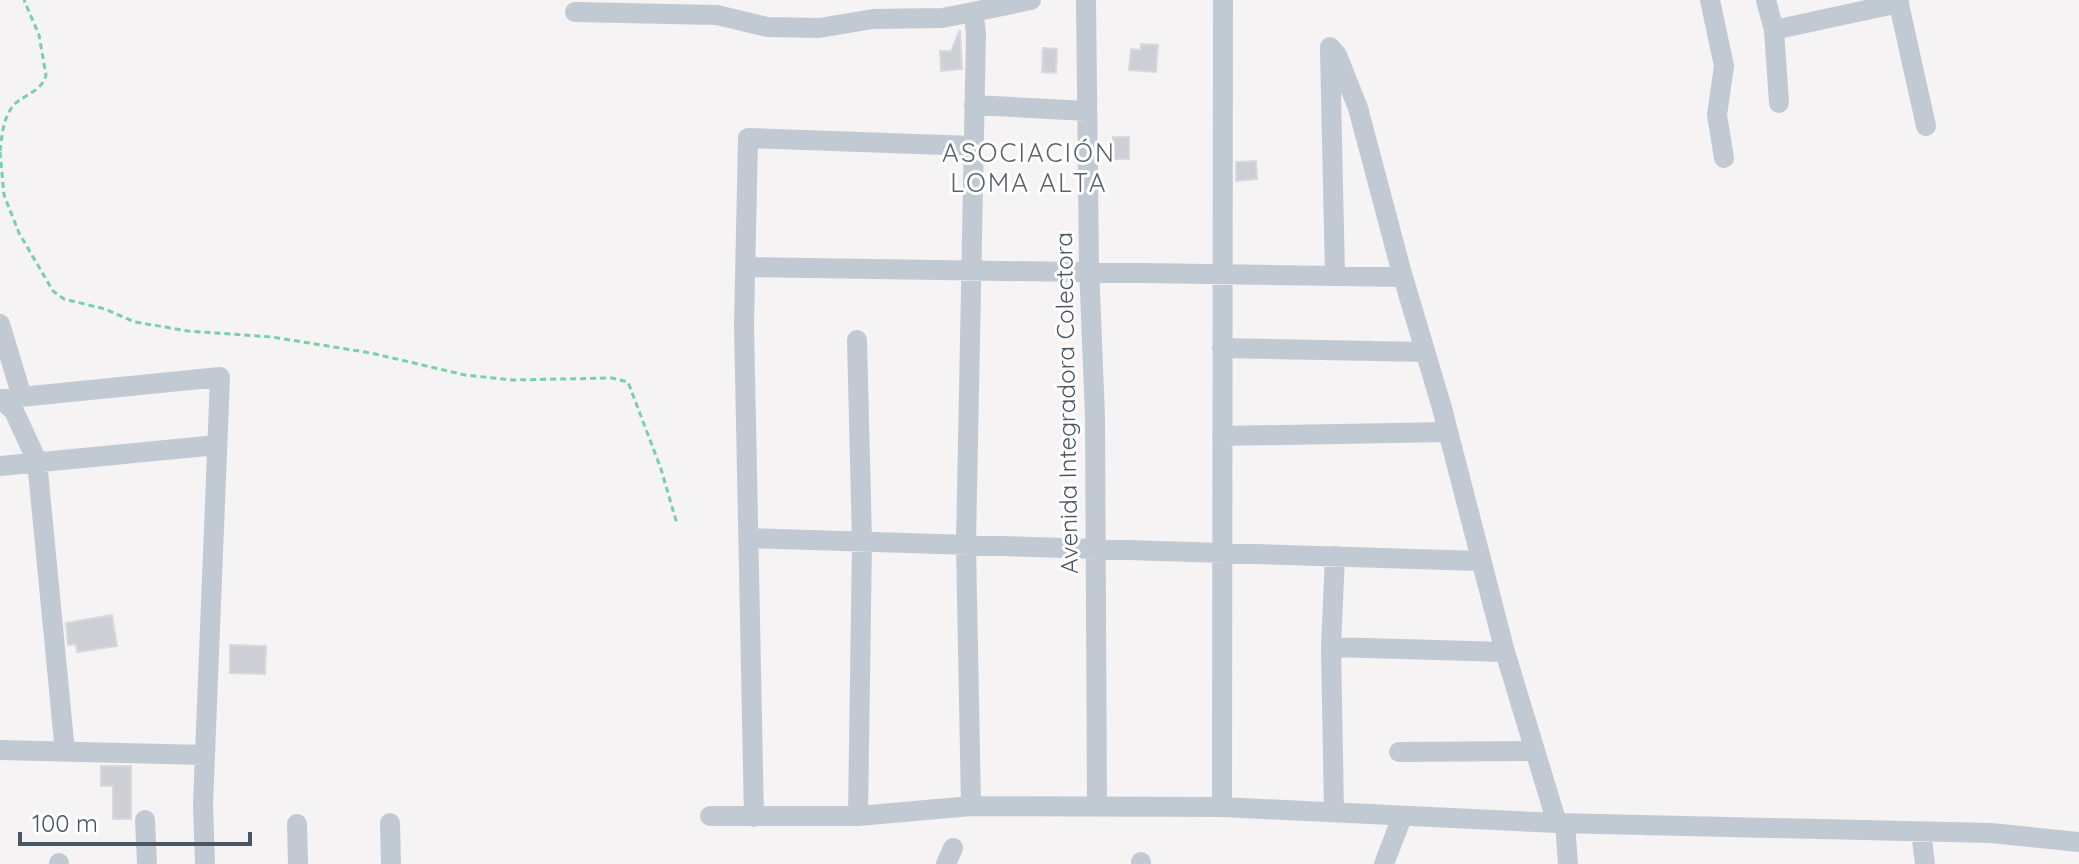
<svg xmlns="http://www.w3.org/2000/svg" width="2079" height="864" viewBox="0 0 2079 864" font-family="Quicksand,sans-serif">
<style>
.building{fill:#cdcfd5;stroke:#d7d9de;stroke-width:2}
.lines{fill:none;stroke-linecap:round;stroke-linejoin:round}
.path{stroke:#7ad0a6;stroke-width:3;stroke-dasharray:6 4;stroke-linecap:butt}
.minor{stroke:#c1cad2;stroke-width:20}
.labels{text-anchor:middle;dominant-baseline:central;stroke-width:6;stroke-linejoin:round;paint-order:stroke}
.street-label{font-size:24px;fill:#4a5661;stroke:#fff}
.neighbourhood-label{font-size:26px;letter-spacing:2px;fill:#5f6368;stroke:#fff}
</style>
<rect width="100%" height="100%" fill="#f5f3f3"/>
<path class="building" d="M960,30L962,69L941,71L940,51H951Z
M1141,44L1158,45L1156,72L1129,70L1131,49L1141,50Z
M1043,48L1057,49L1056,73L1042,72Z
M1113,137H1129V159H1113Z
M1256,161L1257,179L1236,181V162Z
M112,615L117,646L77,652L76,644L68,645L66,623Z
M230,645L266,646L265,674L230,673Z
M101,766H131V819H113V786H101Z"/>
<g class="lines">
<path class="path" d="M0,151C2,136 3,118 13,106C22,95 42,92 46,75L39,35L24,0
M0,152L4,195L19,233L53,291L64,299L105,309L135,322L188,331L272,337L371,353L465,375L512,380L612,378L628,382L661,469L677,524"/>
<path class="minor" d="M1086,0L1089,266L1095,417L1097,805
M1710,0L1724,66L1717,115L1724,158
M1766,0L1774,30L1779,103
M1898,0L1926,126
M575,12L717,15L767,27L819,28L873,19L942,18L973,12
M1774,30L1899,3
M1330,47L1337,55L1358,108L1401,270L1442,408L1505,652L1557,823
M1330,50L1335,275
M974,105L1086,111
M746,267L1403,277
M0,324L22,397
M857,340L862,541L858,816
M1222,348L1425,352
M0,399L220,377L203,805L205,864
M1,399L14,411L37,461L65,752
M1222,436L1448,432
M0,466L217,445
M749,538L1480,561
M1331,647L1505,652
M0,750L205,755
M1399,752L1534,751
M971,806L966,544L976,33L973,12L1031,0
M1222,807L1223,0
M1334,811L1331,647L1335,556
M710,816H858L971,806L1222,807L1557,823L1991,833L2079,842
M754,817L744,325L748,138L973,146
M145,820L147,864
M390,823L391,864
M297,824L298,864
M1565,824L1568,864
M1921,832L1925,864
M1141,862V864
M59,864V863
M946,864L953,848
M1384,864L1402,817"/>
</g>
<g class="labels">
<g class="street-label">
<text transform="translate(1066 403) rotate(-91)">Avenida Integradora Colectora</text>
</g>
<g class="neighbourhood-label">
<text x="1029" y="152">ASOCIACIÓN<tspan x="1029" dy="30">LOMA ALTA</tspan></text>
</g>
</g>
<path d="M20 832v12h230v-12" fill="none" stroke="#4a5661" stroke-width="4"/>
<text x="32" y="832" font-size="24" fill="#4a5661" stroke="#ffffff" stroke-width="6" paint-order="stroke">100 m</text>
</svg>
